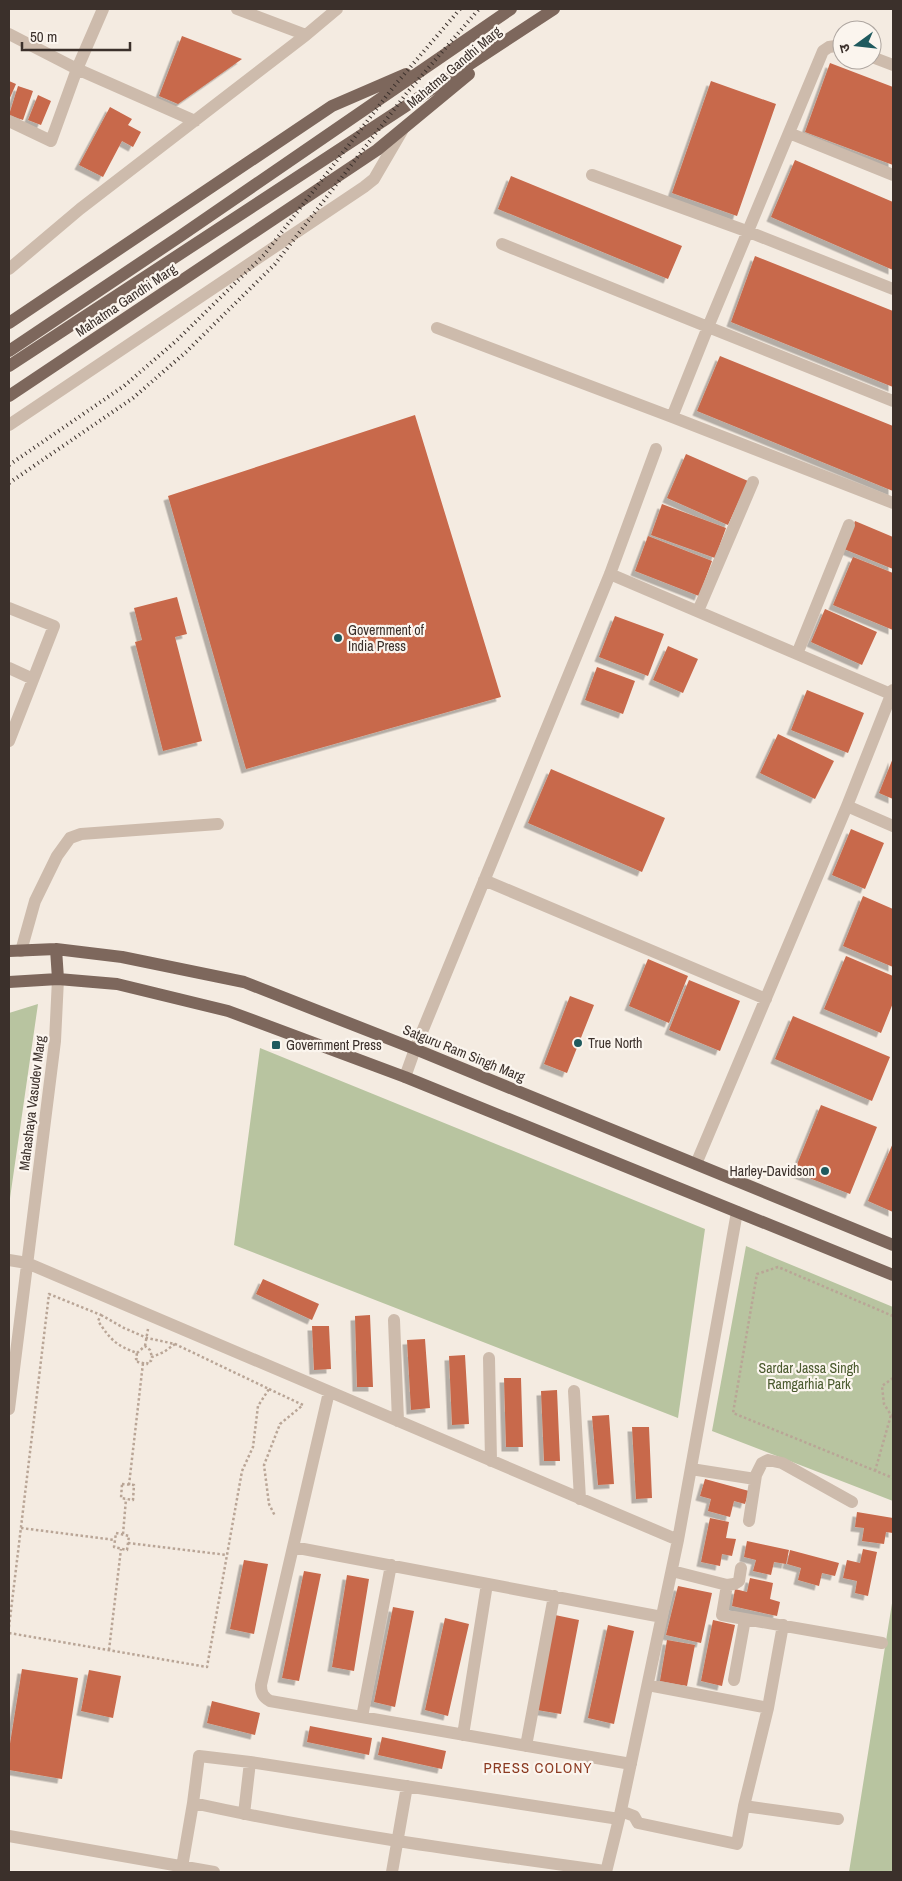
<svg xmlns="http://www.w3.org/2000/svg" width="902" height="1881" viewBox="0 0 902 1881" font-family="'Archivo Narrow','Noto Sans Devanagari',sans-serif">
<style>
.green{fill:#b8c4a0}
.building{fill:#c8694b;filter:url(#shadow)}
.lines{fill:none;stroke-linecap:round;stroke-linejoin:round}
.path{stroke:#b9a596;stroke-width:2.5;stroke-dasharray:2.5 2.5;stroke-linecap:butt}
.minor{stroke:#cdbbac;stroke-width:12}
.major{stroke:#7d675c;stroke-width:12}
.rail{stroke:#3b302b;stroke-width:4;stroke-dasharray:1 4;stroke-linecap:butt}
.poi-dot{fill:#1f5a5e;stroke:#fbf5ee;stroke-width:2}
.labels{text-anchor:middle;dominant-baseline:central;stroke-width:4.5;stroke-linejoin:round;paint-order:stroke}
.street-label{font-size:14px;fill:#3b302b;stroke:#fbf5ee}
.poi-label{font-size:14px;fill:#3b302b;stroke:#fbf5ee;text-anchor:start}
.park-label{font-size:14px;fill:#4a5a2e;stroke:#fbf5ee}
.neighbourhood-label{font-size:15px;letter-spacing:1px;fill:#8c3b22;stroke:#fbf5ee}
</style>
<defs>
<filter id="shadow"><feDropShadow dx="-4.5" dy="4.5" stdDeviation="0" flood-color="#0004"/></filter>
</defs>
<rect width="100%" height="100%" fill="#f4ebe1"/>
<path class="green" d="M38,1004L9,1205V1013Z
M260,1048L705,1229L678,1418L234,1245Z
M746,1246L893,1307V1501L712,1431Z
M893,1597V1872H849Z"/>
<path class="building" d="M182,36L242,59L178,104L159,96Z
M830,63L893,87V165L805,132Z
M9,81L16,84L9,100Z
M711,81L776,104L737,216L672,193Z
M18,86L33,91L23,120L9,115Z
M38,95L51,101L41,125L28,120Z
M110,107L132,119L128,125L141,132L133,147L122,141L103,177L79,165Z
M795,160L893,202V270L771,217Z
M511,176L682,246L668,279L498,209Z
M755,256L893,311V387L731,322Z
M720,356L893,426V491L697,411Z
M415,415L501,697L246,769L168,496Z
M686,454L748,481L728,525L667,498Z
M662,504L726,528L715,558L651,535Z
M855,521L893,537V569L844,549Z
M648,536L712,561L699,596L635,571Z
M853,557L893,573V630L833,605Z
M177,597L187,634L175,637L202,741L163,751L135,642L142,640L134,608Z
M825,609L877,632L862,665L811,642Z
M615,616L664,634L648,676L599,657Z
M668,646L698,659L683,693L653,680Z
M597,667L635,681L623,714L585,700Z
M807,690L864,713L848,753L791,730Z
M778,734L834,761L815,799L760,773Z
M893,758V799L879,793Z
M551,769L665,818L642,872L528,823Z
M851,829L884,843L865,889L832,875Z
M863,896L893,909V967L843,946Z
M846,956L893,976V1003L881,1033L824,1009Z
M648,959L688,976L669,1023L629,1006Z
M689,980L740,1001L720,1051L669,1030Z
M570,996L594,1005L567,1073L544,1064Z
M793,1016L890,1057L872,1101L775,1059Z
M821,1105L877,1127L850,1194L794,1172Z
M893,1143V1212L868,1201Z
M263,1279L319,1304L312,1320L256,1294Z
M370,1315L373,1387H357L355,1316Z
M312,1326H329L331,1369L314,1370Z
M425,1339L430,1408L411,1410L407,1340Z
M465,1355L469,1424L452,1425L449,1356Z
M504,1378H521L523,1447H506Z
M557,1390L560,1461H544L541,1391Z
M609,1415L614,1484L598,1485L592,1416Z
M632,1427H649L652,1498L636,1499Z
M705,1479L749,1491L745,1504L734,1501L730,1517L708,1511L711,1499L700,1496Z
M857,1512L893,1518V1533L886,1532L884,1544L862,1541L864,1528L855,1527Z
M710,1518L729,1522L726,1538L736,1539L732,1556L722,1554L720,1566L701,1562Z
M747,1541L789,1550L786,1564L774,1562L771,1575L753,1571L756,1560L744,1557Z
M863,1549L877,1552L868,1596L855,1593L857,1581L843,1578L847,1560L860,1563Z
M790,1550L839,1563L835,1576L822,1573L819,1586L798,1580L801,1568L787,1564Z
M244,1560L268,1564L254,1634L230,1629Z
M304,1571L321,1574L299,1681L282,1678Z
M347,1575L369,1579L354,1671L332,1667Z
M750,1578L773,1583L770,1599L780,1602L777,1616L732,1606L735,1589L747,1592Z
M678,1586L712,1593L701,1643L666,1635Z
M393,1607L414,1611L395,1707L374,1702Z
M555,1615L579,1620L561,1714L537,1710Z
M445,1618L469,1624L448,1716L425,1710Z
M713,1620L735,1625L722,1686L701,1681Z
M608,1625L634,1631L614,1724L588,1718Z
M667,1640L695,1645L687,1686L660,1681Z
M22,1669L78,1678L62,1779L9,1770V1750Z
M89,1670L121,1676L113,1718L81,1711Z
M212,1701L260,1713L255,1735L207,1723Z
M310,1726L372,1738L369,1755L307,1742Z
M382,1737L446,1751L442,1769L378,1755Z"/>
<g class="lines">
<path class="path" d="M101,1315L124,1328L147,1338L175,1344L164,1352L152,1357L151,1361H148L147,1364L138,1362L139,1360L136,1359L137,1353C115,1345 111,1340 98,1321Z
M893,1316L778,1267L757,1274L733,1413L893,1478
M145,1346L148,1329
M137,1353L145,1346L150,1350L152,1357
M893,1378L882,1386L884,1404L891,1415H893
M269,1389L303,1405L280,1424L264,1465L269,1504L275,1516
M875,1471L891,1415
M122,1484L134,1485L133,1500L121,1498Z
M129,1485L143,1363
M21,1528L115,1540
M116,1533L129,1536L127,1550L114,1547Z
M123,1534L126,1499
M128,1543L227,1555
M9,1627L49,1294L101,1315
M9,1633L207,1667L242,1471L253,1447L258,1406L269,1389L175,1344
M109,1650L121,1549"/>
<path class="minor" d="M237,9L306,35
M9,34L77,69L195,121
M842,45L829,47L823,51L708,327L893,401
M872,57L893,65
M9,121L51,141L77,69L103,9
M789,133L893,175
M592,175L749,232L893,289
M502,244L708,327L672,417L893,503
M9,269L80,209L306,35L337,9
M437,328L672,417
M9,425L364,187L374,179L402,131
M610,574L893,695
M9,608L54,626L9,741
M698,611L753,482
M797,654L849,525
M9,668L33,679
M847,806L893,826
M484,880L766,999
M21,951L35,901L57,856L70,838L81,834L218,824
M405,1077L415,1049L610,574L656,449
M696,1164L847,806L893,690
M9,1260L27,1263L678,1540
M394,1320L398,1421
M489,1358L491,1461
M574,1391L580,1499
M329,1392L261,1685C261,1693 263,1697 270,1701L631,1764
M9,1409L55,1041L58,979
M691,1469L755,1479
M749,1521L756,1475L762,1463L768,1460L782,1463L852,1502
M293,1547L662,1617
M672,1571L727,1585L734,1584L739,1581L741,1568
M727,1585L722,1615L882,1643
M734,1680L745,1619
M768,1708L783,1625
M362,1717L391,1565
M463,1735L487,1584
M526,1746L554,1596
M193,1803C329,1833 468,1852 606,1871
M744,1806L838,1819
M621,1811L634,1816L638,1823L737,1844L744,1806L768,1708L648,1685
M244,1814L250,1762
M9,1836L214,1872
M182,1867L193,1803L199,1756L250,1762L619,1819
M392,1872L407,1786
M606,1872L620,1815L678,1540L737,1212"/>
<path class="major" d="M9,323L332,106L406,74
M9,351L179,237L511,9
M9,366L554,9
M9,396L377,150L469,74
M56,949L58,979
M9,951L56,949L122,957L244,982L415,1049L893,1245
M9,982L58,979L117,984L228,1011L405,1077L893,1275"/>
<path class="rail" d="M9,465L124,386L176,341L264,255L395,85L460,9
M9,483L133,398L186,352L275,264L406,94L479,9"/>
</g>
<g class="poi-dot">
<circle cx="338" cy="638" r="5"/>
<circle cx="578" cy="1043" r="5"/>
<rect x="271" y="1040" width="10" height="10" rx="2.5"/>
<circle cx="825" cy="1171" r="5"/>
</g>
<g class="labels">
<g class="street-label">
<text transform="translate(454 67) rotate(-40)">Mahatma Gandhi Marg</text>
<text transform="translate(126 300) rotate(-34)">Mahatma Gandhi Marg</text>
<text transform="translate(464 1053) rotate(22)">Satguru Ram Singh Marg</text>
<text transform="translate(32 1103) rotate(-83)">Mahashaya Vasudev Marg</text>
</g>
<g class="poi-label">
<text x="348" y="630">Government of<tspan x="348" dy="16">India Press</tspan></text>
<text x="588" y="1043">True North</text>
<text x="286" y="1045">Government Press</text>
<text x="815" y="1171" text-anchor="end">Harley-Davidson</text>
</g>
<g class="park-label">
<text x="809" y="1368">Sardar Jassa Singh<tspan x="809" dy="16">Ramgarhia Park</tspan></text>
</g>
<g class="neighbourhood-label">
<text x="538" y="1767">PRESS COLONY</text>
</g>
</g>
<rect width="902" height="1881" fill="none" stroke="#3b302b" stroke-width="20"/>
<g transform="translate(857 45) rotate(255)"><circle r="24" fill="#fbf5ee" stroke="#aea6a0"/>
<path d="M0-4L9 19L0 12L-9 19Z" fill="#1f5a5e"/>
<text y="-8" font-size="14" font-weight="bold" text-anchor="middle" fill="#3b302b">उ</text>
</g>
<path d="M22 42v8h108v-8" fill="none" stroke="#3b302b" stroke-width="2.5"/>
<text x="30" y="42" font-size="15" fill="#3b302b" stroke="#fbf5ee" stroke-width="4" paint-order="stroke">50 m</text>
</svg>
